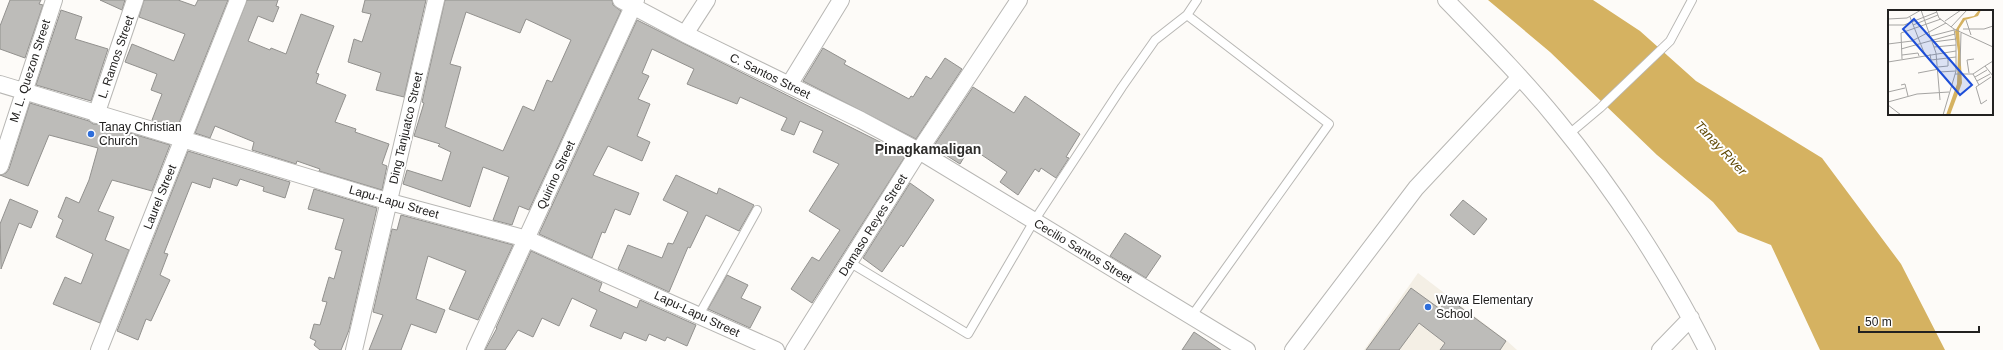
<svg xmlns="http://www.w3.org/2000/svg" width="2003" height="350" viewBox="0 0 2003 350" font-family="Helvetica,sans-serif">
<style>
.built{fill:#f4efe5}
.water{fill:#d5b261}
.building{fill:#bdbcb9;stroke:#92918e;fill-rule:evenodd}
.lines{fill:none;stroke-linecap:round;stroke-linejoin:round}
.lane-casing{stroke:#b8b7b4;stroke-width:10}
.street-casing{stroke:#b8b7b4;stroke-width:18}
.lane{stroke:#fff;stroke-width:8}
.street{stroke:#fff;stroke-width:16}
.poi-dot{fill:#2e6edb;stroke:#fff;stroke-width:1.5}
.labels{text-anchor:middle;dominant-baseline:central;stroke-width:4;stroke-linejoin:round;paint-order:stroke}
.street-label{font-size:12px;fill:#222120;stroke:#fff}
.poi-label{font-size:12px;fill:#222120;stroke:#fff;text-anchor:start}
.water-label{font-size:13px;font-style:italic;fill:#604905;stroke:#fff}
.quarter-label{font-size:14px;font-weight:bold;fill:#2e2d2b;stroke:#fff}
.inset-road{fill:none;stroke:#a5a4a2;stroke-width:1}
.view{fill:#1d4ed8;fill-opacity:0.15;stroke:#1d4ed8;stroke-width:2}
.inset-edge{fill:none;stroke:#222120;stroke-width:2}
</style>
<rect width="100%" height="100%" fill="#fdfbf8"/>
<path class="built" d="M1418,273L1507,341L1517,350H1364Z"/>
<path class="water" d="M1488,0H1593L1640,31L1696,81L1822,158L1901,264L1945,350H1820L1771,245L1738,232L1713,202L1657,155L1550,52Z"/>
<path class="building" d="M10,0H41L39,4L43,5L25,58L0,49V26Z
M100,0H125L122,10Z
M144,0H178L195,6L198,0H228L177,128L152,120L162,94L151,90L157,74L125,62L132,44L174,61L185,34L139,17Z
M247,0H278L276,6L279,7L273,22L258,16L248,41L270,50L271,48L286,54L301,14L334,26L316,73L319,74L316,83L346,95L335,122L356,129L355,132L389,144L382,164L387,166L382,190L319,171L320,169L297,161L296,164L252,150L254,142L215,126L210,138L195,133Z
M365,0H426L404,97L376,90L381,73L348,62L354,39L362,42L371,14L362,12Z
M445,0H612L613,5L621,11L529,210L519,206L512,225L493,220L509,177L483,167L470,207L403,184L407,170L442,181L451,152L438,146L440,144L414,136L424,103L422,102ZM466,12L520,33L526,19L571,40L552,82L547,80L534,111L523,106L503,151L445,127L461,67L450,64Z
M61,10L82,17L75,39L108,49L91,101L36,85Z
M637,20L906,155L812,303L791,289L812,257L819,261L840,230L809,211L839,164L813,152L823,131L800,121L794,135L781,130L787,118L740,97L737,104L687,84L694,69L652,49L642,73L649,76L638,99L650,104L637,136L650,142L642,161L608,146L593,175L639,193L630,215L615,209L605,233L602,232L592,258L539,234Z
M823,48L846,61L844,64L909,99L911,96L913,97L926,76L931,79L945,58L962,69L916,139L803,81Z
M973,87L1014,113L1025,96L1080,134L1066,157L1069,158L1056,178L1041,168L1039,172L1035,169L1018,195L1000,182L1007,172L970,147L960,164L933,147Z
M30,103L89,121L93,124H99L170,145L152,191L112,180L98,211L114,217L105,240L129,250L100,323L53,304L65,277L81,284L93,254L56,237L63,220L58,217L66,197L79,203L89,180L98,148L49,135L28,186L0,175L6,173L9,169Z
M188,151L290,182L285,198L263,191L264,187L240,179L237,186L213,178L210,188L192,182L164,253L168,254L160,275L170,280L151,321L146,319L138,340L117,331Z
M676,175L717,194L719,188L754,205L739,231L706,215L690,248L688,247L669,292L618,269L628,245L662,258L668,243L673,244L688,212L663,200Z
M910,183L934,200L903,247L901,245L882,272L863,258Z
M314,189L377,208L349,330L341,350H320L314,345L316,341L310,338L314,324L320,325L327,302L322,301L329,277L334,279L342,251L335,249L344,219L308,209Z
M10,199L38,211L31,228L19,223L1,269L0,224Z
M1463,200L1487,219L1474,235L1450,215Z
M401,215L513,245L478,320L449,309L466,271L428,256L416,299L445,310L436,333L411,324L401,350H369L383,315L373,312L392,229L397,230Z
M1125,233L1161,256L1146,278L1110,256Z
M531,251L602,283L599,291L637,308L640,300L696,325L687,346L667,337L665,341L649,334L646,341L624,332L621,339L590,326L597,310L572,298L559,326L542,318L533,337L518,330L505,350H485L497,328H496Z
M727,275L748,285L741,298L761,307L750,328L708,309Z
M1411,288L1440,309L1448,298L1506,341L1500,350H1440L1445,343L1419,323L1399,350H1366Z
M1194,332L1221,350H1182Z"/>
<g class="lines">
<g class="lane-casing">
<path id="lane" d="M1187,15L1329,124L1191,317
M1569,134L1600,108L1670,41L1692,0
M849,262L968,334L1034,221L1122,87L1155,40L1187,15L1197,0
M699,315L757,210"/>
</g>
<g class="street-casing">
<path id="street" d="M621,0L685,34L861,120L919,151L1247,350
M1446,0C1484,39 1523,78 1557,120C1613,188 1667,271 1707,350
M685,34L707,0
M0,84L390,202L527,239L776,350
M789,85L841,0
M96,115L135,0
M0,166L54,0
M99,350L238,0
M354,350L436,0
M475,350L636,0
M794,350L919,151L1019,0
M1293,350L1416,188L1520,77
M1660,350L1691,318"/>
</g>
<use href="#lane" class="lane"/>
<use href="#street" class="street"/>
</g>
<g class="poi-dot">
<circle cx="91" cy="134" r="4"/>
<circle cx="1428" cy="307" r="4"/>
</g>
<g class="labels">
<g class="street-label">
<text transform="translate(116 57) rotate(-71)">L. Ramos Street</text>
<text transform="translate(30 71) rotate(-72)">M. L. Quezon Street</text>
<text transform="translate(770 76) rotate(26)">C. Santos Street</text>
<text transform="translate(406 128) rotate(-77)">Ding Tanjuatco Street</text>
<text transform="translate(556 175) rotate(-65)">Quirino Street</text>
<text transform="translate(160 197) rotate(-68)">Laurel Street</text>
<text transform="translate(394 202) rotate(16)">Lapu-Lapu Street</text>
<text transform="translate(873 225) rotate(-58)">Damaso Reyes Street</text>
<text transform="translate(1083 251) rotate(31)">Cecilio Santos Street</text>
<text transform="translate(697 314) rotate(25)">Lapu-Lapu Street</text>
</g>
<g class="poi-label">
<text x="99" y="127">Tanay Christian<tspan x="99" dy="14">Church</tspan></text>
<text x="1436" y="300">Wawa Elementary<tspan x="1436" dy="14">School</tspan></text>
</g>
<g class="water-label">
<text transform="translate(1721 148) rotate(47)">Tanay River</text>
</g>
<g class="quarter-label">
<text x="928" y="149">Pinagkamaligan</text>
</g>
</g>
<g transform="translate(1888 10)">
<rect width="105" height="105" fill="#fdfbf8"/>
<path d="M91,0H93L90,6L77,10L71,19L74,73L62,105H58L69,74L70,42L67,21L75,8L86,6Z" fill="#d5b261"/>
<path class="inset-road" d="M33,0L48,43L52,90M48,0L51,8L66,19L105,37M22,7L37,45M0,9L19,8L33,0M78,10L83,25M57,11L73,0M0,15H16L49,2M25,15L50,5M63,17L79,0M75,19H96L105,16M43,26L66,20M45,32L68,29M0,34L24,31L58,13M46,37L68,35M13,39L67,24M42,44L43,50L68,47M14,45L30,43L31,46M14,49L13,23L53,9M105,51L97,56L105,66M0,52L68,41M72,56L73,23M50,57L60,56V48M51,62L68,61M30,63L51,59M81,63L79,50L86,49M67,64H85L97,56M85,64L91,75L103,67M87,67L99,60M89,71L102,64M13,75L17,74L20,86M91,75L88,77L93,94L99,90M0,82L17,78M0,92L29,84L61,82M0,95L13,105M55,105L68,61V32L66,19"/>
<path class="view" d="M26,9L84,75L72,85L15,19Z"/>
<rect width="105" height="105" class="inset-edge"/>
</g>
<path d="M1859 326v6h120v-6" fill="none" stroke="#222120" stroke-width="2"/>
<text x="1865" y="326" font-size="12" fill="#222120" stroke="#ffffff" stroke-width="3" paint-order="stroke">50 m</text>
</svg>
